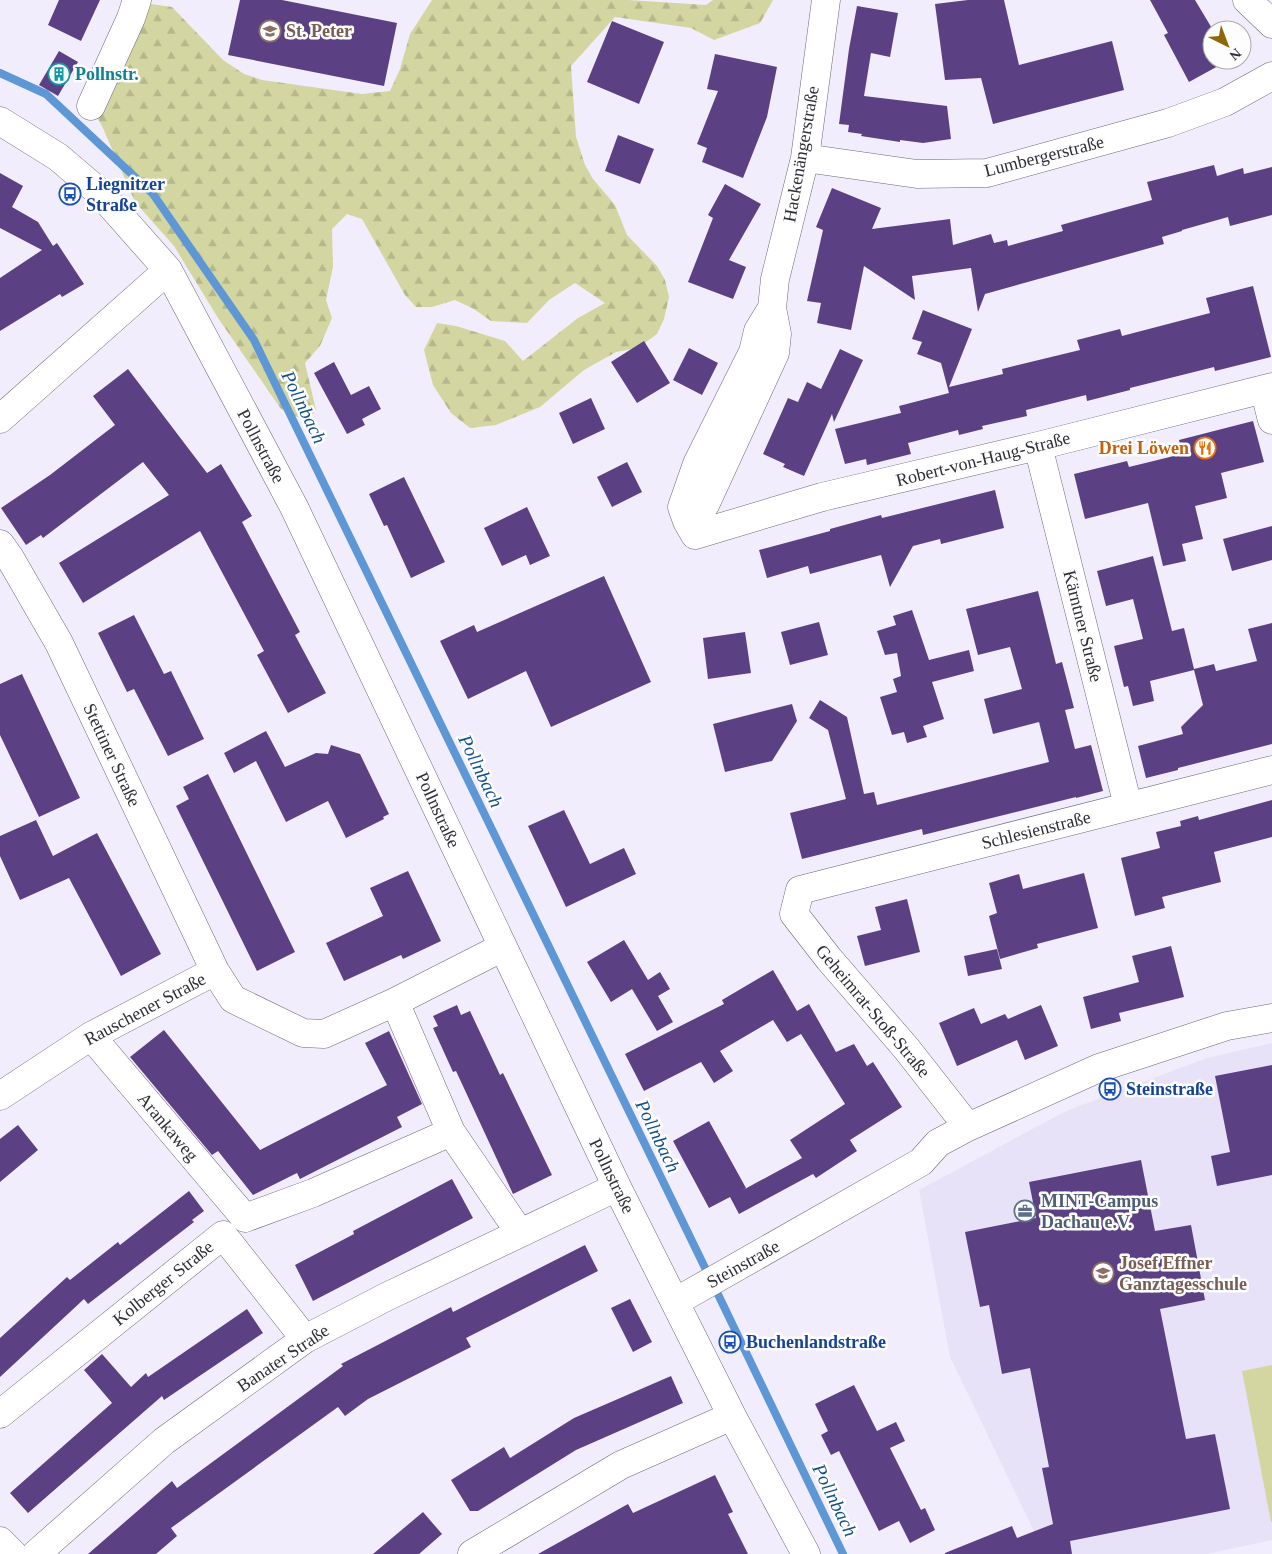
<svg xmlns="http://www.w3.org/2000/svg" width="1272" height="1554" viewBox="0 0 1272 1554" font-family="Georgia,serif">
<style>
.education{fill:#e8e2f8}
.forest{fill:url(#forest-firs)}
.pitch{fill:#d3d6a1}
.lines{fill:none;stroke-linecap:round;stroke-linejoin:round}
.stream{stroke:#5d97d5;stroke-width:8}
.building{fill:#5c4084}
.minor-casing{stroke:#6e6879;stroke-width:29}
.minor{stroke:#fff;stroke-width:28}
.labels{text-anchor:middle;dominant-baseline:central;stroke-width:5;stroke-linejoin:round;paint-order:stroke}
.education-label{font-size:18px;font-weight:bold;fill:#785e54;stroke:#fdfdfd;text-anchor:start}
.culture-label{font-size:18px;font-weight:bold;fill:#0d838f;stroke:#fdfdfd;text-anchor:start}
.street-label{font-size:18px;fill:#302e35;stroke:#fdfdfd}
.transit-label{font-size:18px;font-weight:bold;fill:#164399;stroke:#fdfdfd;text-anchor:start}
.food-label{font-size:18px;font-weight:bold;fill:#c56008;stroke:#fdfdfd;text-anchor:end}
.service-label{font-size:18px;font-weight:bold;fill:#4e5e75;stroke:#fdfdfd;text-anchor:start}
.water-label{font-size:19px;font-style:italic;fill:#13508a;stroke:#fdfdfd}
</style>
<defs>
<pattern id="forest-firs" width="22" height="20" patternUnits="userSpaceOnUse" patternTransform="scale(1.25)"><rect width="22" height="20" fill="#d3d6a1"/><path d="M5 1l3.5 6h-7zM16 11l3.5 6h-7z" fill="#b5b88b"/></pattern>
</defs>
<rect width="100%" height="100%" fill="#f2edfc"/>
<path class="education" d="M1272,1043V1540L1207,1554H1045L950,1357L919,1190L1066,1111L1207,1058Z"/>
<path class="forest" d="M432,0H628L706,5L713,0H773L760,23L714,40L691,28L615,17L571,66L576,137L585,165L593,179L615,205L627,235L657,266L665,280L669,297L664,319L657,334L638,348L616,352L584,370L540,407L496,425L470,428L451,413L433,385L424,350L437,323L456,326L505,341L523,361L578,318L605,303L575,283L549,300L527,323L491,321L474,309L455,300L432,307H416L405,295L362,219L347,214L332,229L333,267L326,300L332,318L320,346L305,363L316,410L308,422L281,409L218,318L174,246L135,202L102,126L91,106L137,22L151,4L172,7L223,60L244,74L262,80L362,94L390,91L400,69L410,34Z"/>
<path class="pitch" d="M1272,1365V1522H1271L1242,1371Z"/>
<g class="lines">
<path class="stream" d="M0,73L46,94L153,194L254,340L709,1276
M714,1286L843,1554"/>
</g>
<path class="building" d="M59,0H100L81,41L48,25Z
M240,0H282L397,23L384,86L228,55Z
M968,0H1004L1019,65L1112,41L1124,90L993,124L981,78L945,80L935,4Z
M1150,0H1195L1213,30L1212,60H1229L1189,82L1164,35L1168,33Z
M857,6L898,13L890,57L871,53L864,96L947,106L951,139L923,143L900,140V142L861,136L862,134L848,132L849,125L839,124L849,49Z
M612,21L664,42L639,104L587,82Z
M59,51L78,62L58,96L39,85Z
M715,54L777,67L767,117L743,178L702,162L707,148L697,144L718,91L707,89Z
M618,135L654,149L640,184L605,171Z
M1214,165L1217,176L1243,168L1244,174L1272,167V215L1230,226L1228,217L1182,230V231L1162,237L1164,244L985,294L978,312L971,268L912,276L915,300L864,266L851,330L817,323L821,303L807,301L823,230L816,227L832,188L881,208L872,229L950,219L953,245L991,234L994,243L1007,240L1008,246L1063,231L1061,225L1152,200L1147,182Z
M0,173L23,186L12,207L38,222L53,246L57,243L84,284L62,297L60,294L0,331V278L42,250L0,228Z
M725,184L761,204L729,260L746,267L733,299L688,282L713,218L708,215Z
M1253,286L1271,357L1215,371L1214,367L1130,388V390L1087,401L1086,395L1026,410L1027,416L982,426L983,429L959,435L958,430L908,443L911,454L867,465L866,459L845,464L835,429L901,413L899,406L949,393L941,363L917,354L922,342L912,339L923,310L972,329L949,387L1003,374L1002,369L1080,350L1077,340L1120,329L1122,336L1210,313L1206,298Z
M644,341L670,383L637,403L611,362Z
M689,348L718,363L702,395L673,380Z
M840,349L863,360L834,422L832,414L804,476L783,467L785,464L763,454L788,398L798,402L807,382L821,389Z
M334,362L351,395L369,386L381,409L362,419L365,425L347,434L314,373Z
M128,369L207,473L221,464L252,516L242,522L300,632L295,635L326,693L288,713L257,655L264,651L200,531L83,603L59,563L169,495L143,462L43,538L41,535L26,545L1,508L50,475L115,425L93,396Z
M591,398L605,429L573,444L559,413Z
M1253,421L1264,462L1221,473L1227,498L1195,506L1203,539L1182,544L1186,561L1163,566L1148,503L1085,519L1074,474L1127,461L1129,467L1182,454L1179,440Z
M627,462L642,492L612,507L597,477Z
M404,477L445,562L411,578L387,525L384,526L369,494Z
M995,490L1004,528L941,544L940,539L913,546L890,587L881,555L810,574L808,566L767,578L759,550L830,531V529L881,515L882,518Z
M527,507L550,556L530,565L526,555L502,566L484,528Z
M1272,526V560L1232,571L1223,539Z
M1153,556L1172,631L1184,628L1194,669L1214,664L1216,671L1257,661L1248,629L1272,623V744L1178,768V770L1146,778L1138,746L1183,734L1181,727L1203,705L1194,670L1150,681L1154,701L1133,706L1128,686L1124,687L1114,646L1143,639L1133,599L1106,606L1097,571Z
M604,576L651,682L551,727L526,671L468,699L440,641L474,625L477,632Z
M1038,591L1056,664L1062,662L1074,708L1065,710L1075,749L1091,745L1103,791L1076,798V797L923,835L922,829L802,859L790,813L846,799L828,730L809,718L820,700L847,717L864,794L874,792L877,805L1049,762L1039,722L993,734L984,699L1022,689L1010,647L978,655L966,609Z
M912,610L929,660L969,650L974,671L932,682L944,719L923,726L927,737L907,743L904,732L892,735L880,697L897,692L893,679L901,676L897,653L885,655L877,631L896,625L893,616Z
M134,615L164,674L171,671L204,739L168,756L134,689L127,692L98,633Z
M819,622L828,655L790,665L781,632Z
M745,632L751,673L708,679L703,638Z
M22,674L80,798L39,817L0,735V684Z
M792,704L797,721L772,761L725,772L713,724Z
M266,731L285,767L316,753L328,754L331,745L360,754L389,814L383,817L384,819L346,838L328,801L286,822L256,761L234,773L224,753Z
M208,774L295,952L257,971L176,806L189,799L183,787Z
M1272,800V837L1214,852L1221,882L1162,897L1165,908L1135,916L1121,858L1160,848L1156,832L1181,826L1180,821L1198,816L1199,820Z
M564,810L590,864L624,848L636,874L566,907L528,826Z
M36,820L53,856L97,833L161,954L121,976L69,878L20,900L0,856V836Z
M408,871L441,941L403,959L401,955L344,981L326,943L383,916L370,888Z
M1084,873L1098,928L1037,944L1038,948L1000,959L989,916L997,913L989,883L1019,874L1023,889Z
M907,899L920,952L865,966L857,936L881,930L875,907Z
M624,940L648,980L660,972L670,989L658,996L673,1022L657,1031L632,989L611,1002L587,962Z
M1171,946L1184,997L1119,1013L1121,1021L1091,1029L1083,997L1139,982L1132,956Z
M997,949L1002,969L968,976L964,956Z
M773,970L797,1011L809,1004L836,1052L854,1044L867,1066L873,1062L902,1107L850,1140L857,1151L816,1178L813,1174L739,1214L730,1197L709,1208L673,1141L709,1121L746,1188L743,1190L802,1158L790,1140L845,1104L801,1034L787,1042L773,1020L720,1051L733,1071L714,1083L701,1062L644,1091L625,1054L724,1004L722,1000Z
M457,1005L461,1015L470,1011L500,1075L503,1073L552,1175L513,1194L456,1071L453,1072L433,1028L438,1026L433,1016Z
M1041,1005L1058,1046L1025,1060L1017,1040L957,1066L939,1023L974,1008L981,1024L1005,1014L1008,1019Z
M164,1030L260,1150L387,1085L365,1043L389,1031L422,1104L397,1117L402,1127L300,1179L297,1173L253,1195L218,1151L212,1155L130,1057Z
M1272,1065V1175L1217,1186L1211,1156L1230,1152L1215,1076Z
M18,1125L38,1150L0,1182V1139Z
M1141,1160L1155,1231L1191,1225L1205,1300L1160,1309L1186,1439L1215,1434L1230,1509L1070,1541L1072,1554H945V1553L1012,1526L1017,1538L1053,1524L1042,1468L1049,1467L1030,1368L1002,1374L989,1305L980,1307L965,1232L1036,1218L1029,1182Z
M452,1179L473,1218L313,1301L295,1265L354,1234L353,1231Z
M189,1191L204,1211L192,1220L194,1222L88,1304L84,1299L0,1377V1338L67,1277L70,1280L118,1242L120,1245Z
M585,1245L598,1271L466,1338L471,1347L368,1399L345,1416L338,1407L171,1528L177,1536L156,1554H88L172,1481L177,1488L343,1366L341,1364L451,1307L453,1312Z
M630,1299L652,1342L633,1352L611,1308Z
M247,1309L263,1333L164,1400L162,1396L28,1513L10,1493L112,1403L84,1370L102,1354L131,1387L146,1373L148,1377Z
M671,1376L683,1403L576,1450L478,1511H470L451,1480L504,1447L510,1458L574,1418Z
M854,1385L877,1431L896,1422L905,1441L890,1448L921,1510L925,1508L935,1530L910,1543L899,1521L879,1531L839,1451L831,1455L821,1435L828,1431L815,1404Z
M715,1475L733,1512L728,1514L748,1554H538L628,1504L633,1513Z
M423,1512L442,1534L419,1554H373Z"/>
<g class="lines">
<g class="minor-casing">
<path id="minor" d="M826,0L805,158L775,279L772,308L758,331L753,352L697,464L682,507L687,521L695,535L822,497L1038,446L1272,387
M1247,0L1272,24
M91,106L131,18L137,0
M0,121L58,157L99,192L168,270L294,507L617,1187L732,1416L806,1554
M805,158L917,174L987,173L1168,123L1225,102L1272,76
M1264,389L1272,420
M0,419L168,270
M1038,446L1128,806
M687,521L705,505L775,353L777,334L772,308
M0,544L10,558L59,643L215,971
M395,1002L451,1132L520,1233
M91,1036L245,1218L313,1193L451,1132
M0,1096L91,1036L215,971L233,999L303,1033L324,1034L395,1002L503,947
M968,1127L906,1048L829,959L794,914L800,890L1272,770
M675,1302L921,1162L938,1143L968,1127L1099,1068L1227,1026L1272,1018
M0,1414L223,1235L305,1339
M0,1541L13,1554
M36,1554L164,1441L305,1339L386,1297L617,1187
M472,1554L621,1465L732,1416"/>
</g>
<use href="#minor" class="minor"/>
</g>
<defs>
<g id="school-ring" transform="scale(1.125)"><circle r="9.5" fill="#fdfdfd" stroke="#8d6e63" stroke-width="1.5"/><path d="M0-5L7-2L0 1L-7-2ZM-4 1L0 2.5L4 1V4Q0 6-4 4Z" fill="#8d6e63"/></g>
<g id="building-ring" transform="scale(1.125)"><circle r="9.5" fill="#fdfdfd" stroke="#0f9aa8" stroke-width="1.5"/><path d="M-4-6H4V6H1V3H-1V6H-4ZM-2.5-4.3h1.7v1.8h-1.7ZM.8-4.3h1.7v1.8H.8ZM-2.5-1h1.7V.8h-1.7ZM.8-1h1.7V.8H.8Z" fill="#0f9aa8"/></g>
<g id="bus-ring" transform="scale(1.125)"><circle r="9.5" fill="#fdfdfd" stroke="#1a4fb4" stroke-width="1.5"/><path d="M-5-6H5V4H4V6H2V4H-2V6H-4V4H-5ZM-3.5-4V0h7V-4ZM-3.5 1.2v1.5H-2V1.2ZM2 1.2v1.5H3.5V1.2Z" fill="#1a4fb4"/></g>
<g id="restaurant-ring" transform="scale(1.125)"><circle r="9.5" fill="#fdfdfd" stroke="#e8710a" stroke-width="1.5"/><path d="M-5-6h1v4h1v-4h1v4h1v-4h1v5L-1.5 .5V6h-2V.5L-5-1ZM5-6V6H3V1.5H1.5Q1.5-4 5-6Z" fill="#e8710a"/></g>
<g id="office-ring" transform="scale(1.125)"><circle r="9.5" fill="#fdfdfd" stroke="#5c6f8a" stroke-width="1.5"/><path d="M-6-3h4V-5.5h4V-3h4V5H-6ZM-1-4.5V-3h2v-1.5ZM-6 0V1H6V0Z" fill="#5c6f8a"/></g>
</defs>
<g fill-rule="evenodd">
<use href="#school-ring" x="270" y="31"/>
<use href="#building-ring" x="59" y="74"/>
<use href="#bus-ring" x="70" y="194"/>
<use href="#restaurant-ring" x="1205" y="448"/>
<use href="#bus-ring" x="1110" y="1089"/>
<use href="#office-ring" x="1025" y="1211"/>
<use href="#school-ring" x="1103" y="1273"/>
<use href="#bus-ring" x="730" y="1342"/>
</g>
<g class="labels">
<g class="education-label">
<text x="286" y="31">St. Peter</text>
<text x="1119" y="1263">Josef Effner<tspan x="1119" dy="21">Ganztagesschule</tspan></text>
</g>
<g class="culture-label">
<text x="75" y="74">Pollnstr.</text>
</g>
<g class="street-label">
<text transform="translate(801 154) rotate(-80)">Hackenängerstraße</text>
<text transform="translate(1044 156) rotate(-14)">Lumbergerstraße</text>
<text transform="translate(261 446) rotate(62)">Pollnstraße</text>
<text transform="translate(983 459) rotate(-14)">Robert-von-Haug-Straße</text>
<text transform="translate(1083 626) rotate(76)">Kärntner Straße</text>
<text transform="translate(112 755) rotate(65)">Stettiner Straße</text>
<text transform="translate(438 810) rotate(65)">Pollnstraße</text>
<text transform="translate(1036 830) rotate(-14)">Schlesienstraße</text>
<text transform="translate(145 1009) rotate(-28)">Rauschener Straße</text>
<text transform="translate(873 1011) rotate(50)">Geheimrat-Stoß-Straße</text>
<text transform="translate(168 1127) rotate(50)">Arankaweg</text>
<text transform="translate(612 1176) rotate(64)">Pollnstraße</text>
<text transform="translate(743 1264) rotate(-29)">Steinstraße</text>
<text transform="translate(163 1283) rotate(-39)">Kolberger Straße</text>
<text transform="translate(283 1358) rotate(-34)">Banater Straße</text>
</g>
<g class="transit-label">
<text x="86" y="184">Liegnitzer<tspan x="86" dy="21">Straße</tspan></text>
<text x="1126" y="1089">Steinstraße</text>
<text x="746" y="1342">Buchenlandstraße</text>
</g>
<g class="food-label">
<text x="1189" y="448">Drei Löwen</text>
</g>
<g class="service-label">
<text x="1041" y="1201">MINT-Campus<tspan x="1041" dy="21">Dachau e.V.</tspan></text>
</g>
<g class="water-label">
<text transform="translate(304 407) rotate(64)">Pollnbach</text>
<text transform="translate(481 771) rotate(64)">Pollnbach</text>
<text transform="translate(658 1136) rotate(64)">Pollnbach</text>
<text transform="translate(835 1500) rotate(64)">Pollnbach</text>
</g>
</g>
<g transform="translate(1227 45) rotate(138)"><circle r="24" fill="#fdfdfd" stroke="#abaaad"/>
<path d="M0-4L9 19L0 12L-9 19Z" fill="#8d6709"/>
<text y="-8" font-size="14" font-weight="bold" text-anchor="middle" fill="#302e35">N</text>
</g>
</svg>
